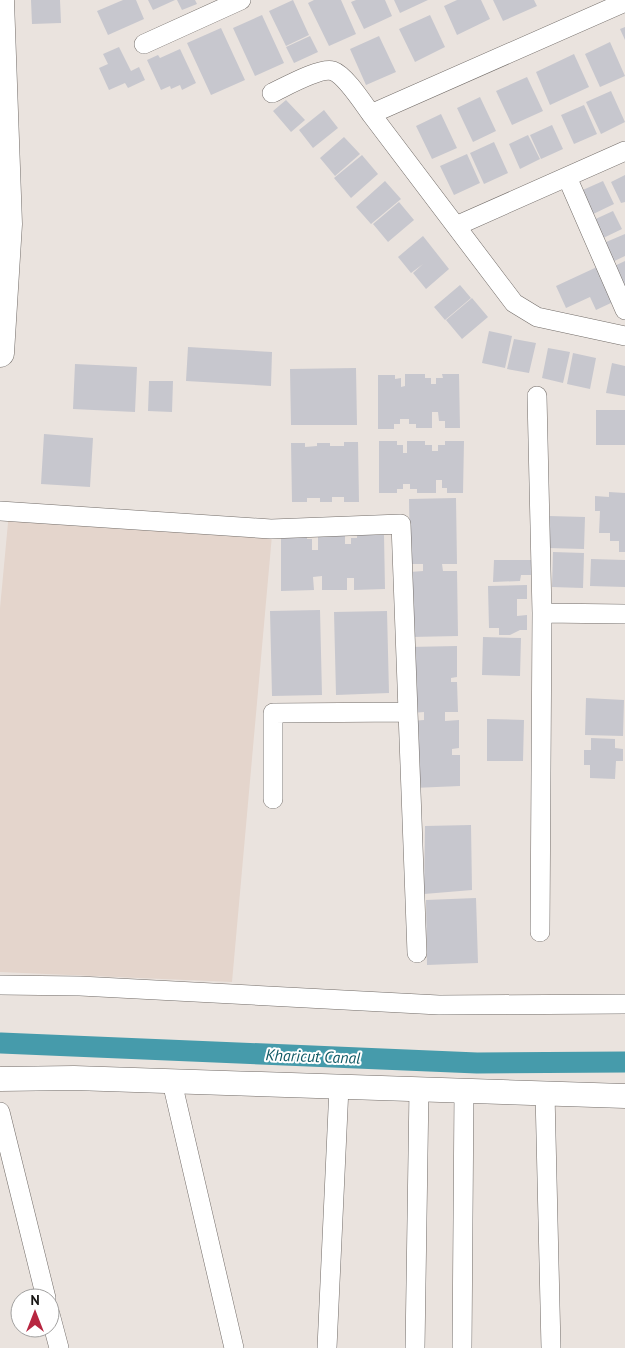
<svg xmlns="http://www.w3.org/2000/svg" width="625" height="1348" viewBox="0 0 625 1348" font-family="'PT Sans',sans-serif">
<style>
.built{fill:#e4d5cc}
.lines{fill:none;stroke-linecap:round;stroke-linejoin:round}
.canal{stroke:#469bab;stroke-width:21}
.building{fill:#c7c7ce}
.minor-casing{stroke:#726c68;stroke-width:20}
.tertiary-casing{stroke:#726c68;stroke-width:25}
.primary-casing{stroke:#726c68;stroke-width:29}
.minor{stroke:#fff;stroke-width:19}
.tertiary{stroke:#fff;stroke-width:24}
.primary{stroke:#fff;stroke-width:28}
.labels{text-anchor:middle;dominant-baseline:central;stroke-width:4;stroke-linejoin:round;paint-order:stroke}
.water-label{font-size:16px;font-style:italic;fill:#105964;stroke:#fff}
</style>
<rect width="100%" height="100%" fill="#eae3de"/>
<path class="built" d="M9,512L272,535L232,982L0,972V608Z"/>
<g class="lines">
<path class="canal" d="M1,1043L477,1063L625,1062"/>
</g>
<path class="building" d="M31,0H60L61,23L32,24Z
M123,0H136L144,19L108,35L97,11Z
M148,0H175L153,10Z
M177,0H195L197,4L182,10Z
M293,0L309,35L286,46L269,11Z
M314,0H341L356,34L329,46L308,3Z
M356,0H385L392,16L364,29L351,2Z
M394,0H428L400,13Z
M457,0H481L490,19L457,35L444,6Z
M493,0H534L537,6L503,21Z
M262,15L284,63L255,76L233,28Z
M430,15L445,47L415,62L399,29Z
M625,27V40L620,29Z
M221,28L245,80L211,95L187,43Z
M310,36L318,52L294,63L286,47Z
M379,36L396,72L366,85L350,49Z
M610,42L625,76L600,87L585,54Z
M119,47L131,71L139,67L145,80L128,88L125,83L109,90L99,68L108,64L103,54Z
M180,49L196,83L182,90L180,85L171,89L170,86L161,90L147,60L158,55L160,58Z
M574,54L589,87L550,105L536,72Z
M527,77L543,111L512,125L496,91Z
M611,91L625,122L601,134L586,102Z
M480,97L496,131L473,142L457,108Z
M286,100L305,120L291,132L273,111Z
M584,105L597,134L574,144L561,115Z
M324,110L338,128L313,148L299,130Z
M441,114L457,148L432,159L416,126Z
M552,125L563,149L541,159L530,135Z
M528,135L540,159L520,169L509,144Z
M344,137L360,154L335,176L320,158Z
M494,142L508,173L484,184L470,153Z
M467,154L480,183L454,195L440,166Z
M362,155L378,174L351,198L334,178Z
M625,175V202L621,203L611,182Z
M385,181L401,199L371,224L356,207Z
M603,181L614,204L587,217L576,193Z
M399,202L414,220L388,242L373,224Z
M613,211L622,229L597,241L589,222Z
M625,234V256L608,264L599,245Z
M423,236L449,269L426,289L413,273L423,264L411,273L398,257Z
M625,261V287L610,268Z
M597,267L613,302L596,310L590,297L566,308L556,286Z
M460,285L471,298L445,320L434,307Z
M472,298L488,317L462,339L446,320Z
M489,331L512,336L505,368L482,363Z
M514,339L536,343L529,373L507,369Z
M188,347L272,352L271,386L186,381Z
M548,348L570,352L563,383L542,378Z
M573,353L596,358L590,389L567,384Z
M612,363L625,366V396L606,393Z
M75,364L137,367L135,412L73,409Z
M356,368L357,425H291L290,369Z
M405,374H425V378H431V384H436V378H443L442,374H459L460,428H445V421H439L438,412H432V428H416V424H409V419H400V424H394V429H378V375H395V379L401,378V387L405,386Z
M149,381H173L172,412L148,411Z
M596,410H625V445H596Z
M44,434L93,438L90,487L41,484Z
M379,441H397V445H403V453H407V441H425V445H432V451H438V445H445V441H464L463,493H447V488H442V480H436V493H417V489H410V484H403V489H397V493H379Z
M344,442H358L359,502H344V497H332V502H320V498H307V502H292L291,443H305V447L317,446V443H330V446H344Z
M609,492L625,493V552H619V541H610V533H599L600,511H595V496L609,497Z
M456,498L457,564H442L443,571H457L458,636L411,637L410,572L423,571V564H410L409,499Z
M549,516L585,517L584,549L548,548Z
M357,535H384L385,589L354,590V578H347V590H322V576L313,577L314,590L281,591V537L307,536V539H312V550H318V536H345V544H351V538H357Z
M553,552L584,553L583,588L552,587Z
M591,559L625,560V587L590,586Z
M494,560H531V575H521L520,581L493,582Z
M527,585V599H517V616L527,615V630H520L510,635H499V628H489L488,586Z
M320,610L322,695L272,696L270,611Z
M387,611L389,693L336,695L334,612Z
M483,637L521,638L520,676L482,675Z
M457,646V677L451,678V682H457L458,712H445V721L459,720V748L452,749V755H460V786L413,788L411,721L424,720V712L411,713L409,647Z
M586,698L624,700L623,736L585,735Z
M487,719L524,720L523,761H487Z
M591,738L615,739V748L623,749V761H616L615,779L590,778V765H584V750H591Z
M471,825L472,890L424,894L425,826Z
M476,898L478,963L427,965L426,900Z"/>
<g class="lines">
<g class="minor-casing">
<path id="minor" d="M625,2L371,114L514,303L537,317L625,336
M144,44L241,0
M272,93C285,87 320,67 333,71C345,75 363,103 371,114
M567,177L625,310
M456,226L625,151
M537,396L542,613L540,932
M0,511L271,529L401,524L417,953
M542,613L625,614
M273,799V713L408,712
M0,985L80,986L439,1005L625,1004
M172,1082L234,1348
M545,1093L551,1348
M0,1112L46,1298
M50,1314L59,1348
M327,1348L339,1087
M415,1348L419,1089
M462,1348L464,1091"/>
</g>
<g class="tertiary-casing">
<path id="tertiary" d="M0,1079L74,1078L625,1096"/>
</g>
<g class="primary-casing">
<path id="primary" d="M0,1L8,224L0,353"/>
</g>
<use href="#minor" class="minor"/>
<use href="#tertiary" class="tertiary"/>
<use href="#primary" class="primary"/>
</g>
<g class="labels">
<g class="water-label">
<text transform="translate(313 1056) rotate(2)">Kharicut Canal</text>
</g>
</g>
<g transform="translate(35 1313)"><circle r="24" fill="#ffffff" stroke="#a2a1a0"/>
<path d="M0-4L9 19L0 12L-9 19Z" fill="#b72640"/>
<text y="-8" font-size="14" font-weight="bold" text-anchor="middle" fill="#161412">N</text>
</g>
</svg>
